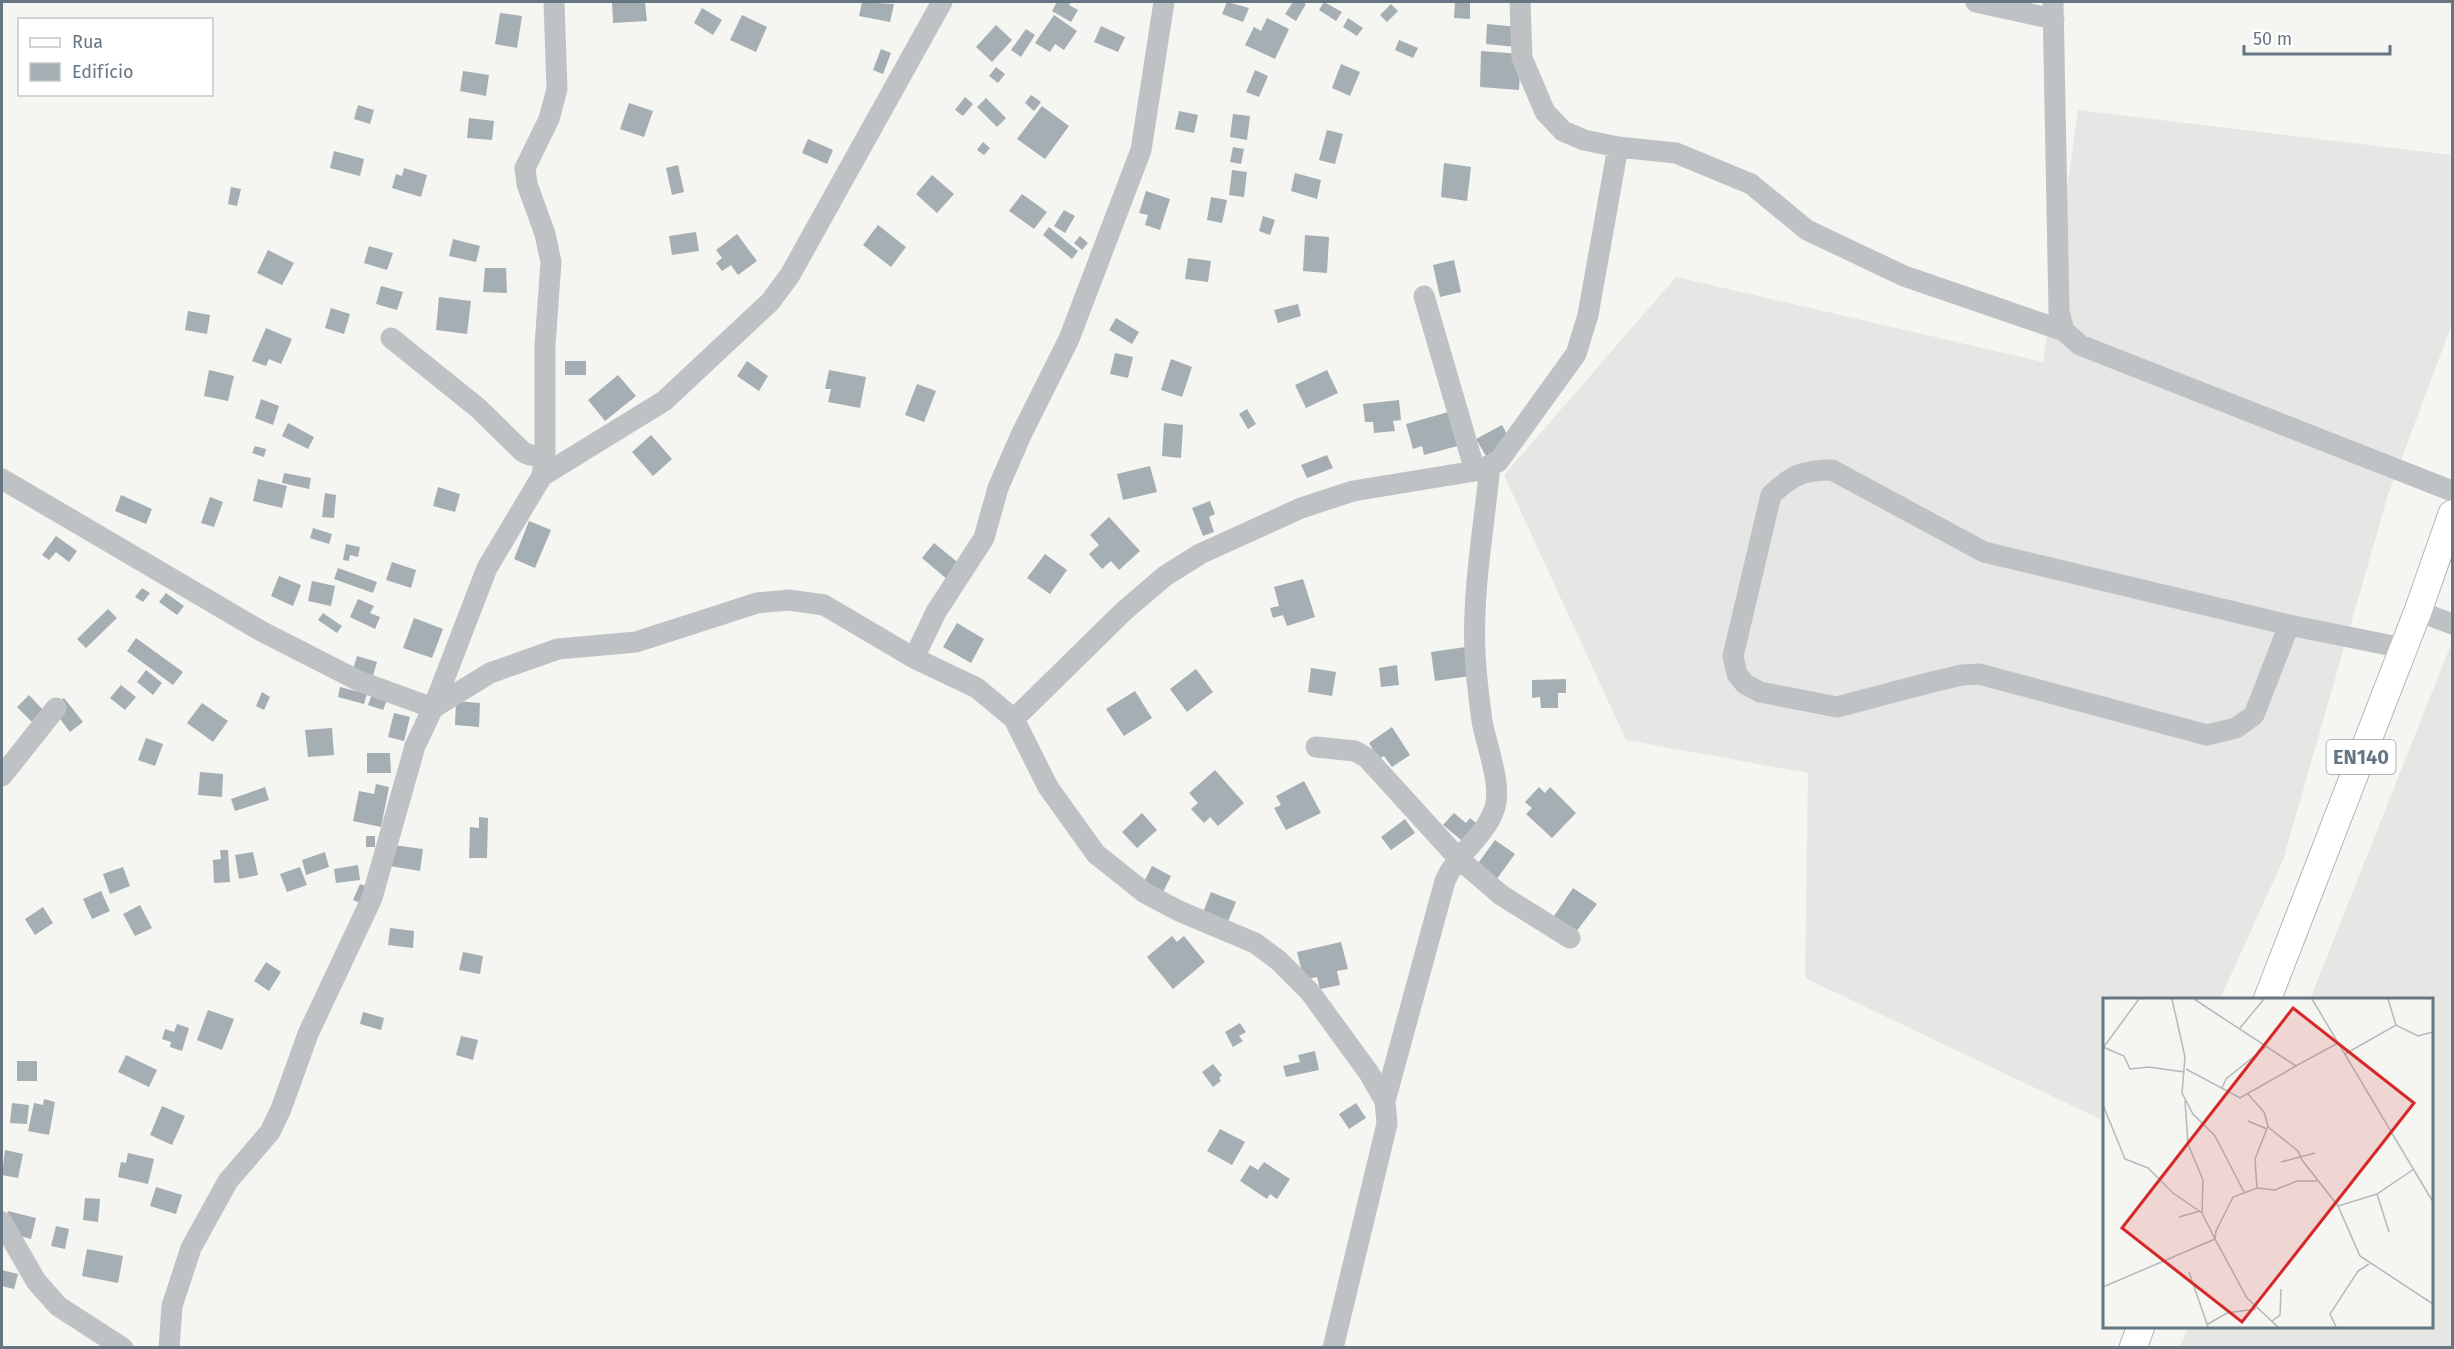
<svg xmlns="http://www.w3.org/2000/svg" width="2454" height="1349" viewBox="0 0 2454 1349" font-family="'Fira Sans',sans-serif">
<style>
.built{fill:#e6e7e5}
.building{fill:#a5aeb3}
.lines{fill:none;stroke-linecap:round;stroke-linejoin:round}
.major-casing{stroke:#b1b6b9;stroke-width:29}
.minor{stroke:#bec2c5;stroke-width:21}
.major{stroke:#fff;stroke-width:27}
.labels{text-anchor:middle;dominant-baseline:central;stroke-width:6;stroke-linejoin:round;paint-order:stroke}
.shield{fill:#fff;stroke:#939fa8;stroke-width:1.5}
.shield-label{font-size:20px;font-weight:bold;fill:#657682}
.inset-road{fill:none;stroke:#b2babe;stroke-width:1.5}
.view{fill:#d62828;fill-opacity:0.15;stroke:#d62828;stroke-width:3}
.inset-edge{fill:none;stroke:#657682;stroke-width:3}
</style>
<rect width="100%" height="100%" fill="#f5f5f1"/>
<path class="built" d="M2078,110L2452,155V324L2388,495L2283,860L2220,999L2104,1000V1121L1805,978L1808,773L1626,740L1504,475L1676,277L2043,362Z
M2452,642V1347H2180L2188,1327L2432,1326V1000L2310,999Z"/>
<path class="building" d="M612,2H645L647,21L613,23Z
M862,2L894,4L890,22L859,16Z
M1057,2H1071L1069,5L1078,10L1071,22L1052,11Z
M1227,2L1249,8L1243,22L1222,14Z
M1293,2H1302L1306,4L1296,21L1285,14Z
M1324,2L1342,12L1336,21L1319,10Z
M1455,2H1470V19L1454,18Z
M1391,4L1398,11L1387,22L1380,15Z
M702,8L722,20L713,35L694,23Z
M500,13L522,16L517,48L495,44Z
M742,15L767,27L756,52L730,40Z
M1054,15L1077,31L1064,50L1055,44L1050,52L1035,43Z
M1267,18L1289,29L1275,59L1245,45L1254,27L1261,31Z
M1348,18L1363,28L1357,36L1343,27Z
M1487,24L1518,27L1516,47L1486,44Z
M996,25L1012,40L992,62L976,47Z
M1101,26L1125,37L1118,52L1094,42Z
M1026,29L1035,35L1021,57L1011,50Z
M1399,40L1418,48L1413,58L1395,50Z
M881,49L891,53L883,74L873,70Z
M1481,51L1521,54L1519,90L1480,87Z
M1341,64L1360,72L1350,96L1332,88Z
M996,67L1005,74L998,83L989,76Z
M1255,70L1268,76L1259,97L1246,92Z
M463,71L489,75L486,96L460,91Z
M1031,95L1041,102L1034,111L1025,103Z
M965,97L973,104L963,116L955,110Z
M986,98L1006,118L997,127L977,107Z
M629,103L653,111L644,137L620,129Z
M358,105L374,110L370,124L354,119Z
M1042,106L1069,126L1045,159L1017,139Z
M1179,111L1198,115L1194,133L1175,129Z
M1233,114L1250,116L1247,140L1230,137Z
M469,118L494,121L492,140L467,138Z
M1327,130L1343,134L1335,164L1319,160Z
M808,139L833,150L827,164L802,153Z
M983,142L990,148L984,155L977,150Z
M1233,147L1244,149L1241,164L1230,162Z
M334,151L364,159L360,176L330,168Z
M1444,163L1471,167L1467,201L1441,197Z
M678,165L684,192L672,195L666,168Z
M404,168L427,175L421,197L392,188L396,174L402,176Z
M1232,170L1247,172L1244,197L1229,195Z
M1295,173L1321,180L1317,199L1291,191Z
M932,175L954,194L937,213L916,194Z
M231,187L241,189L237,206L228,204Z
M1146,191L1170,199L1160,230L1145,225L1148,215L1139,213Z
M1022,194L1047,212L1034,229L1009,211Z
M1211,197L1227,200L1222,223L1207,220Z
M1064,210L1075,216L1065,233L1054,226Z
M1263,216L1275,220L1270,235L1259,231Z
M878,225L906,247L891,267L863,245Z
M1049,227L1078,251L1072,259L1043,235Z
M696,232L699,251L672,255L669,236Z
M737,234L757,261L738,275L731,265L722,271L716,263L722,258L716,250Z
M1305,235L1329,237L1327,273L1303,271Z
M1080,236L1088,243L1082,250L1074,243Z
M453,239L480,246L476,262L449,256Z
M369,246L393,253L387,270L364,263Z
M268,250L294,263L282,285L257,273Z
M1188,258L1211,261L1208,282L1185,279Z
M1454,260L1461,292L1440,297L1433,265Z
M485,268H506L507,293L483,292Z
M381,286L403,292L397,310L376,304Z
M439,297L471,301L467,334L436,330Z
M1298,304L1301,316L1278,323L1274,310Z
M331,308L350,314L344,334L325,328Z
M188,311L210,315L207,334L185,330Z
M1116,318L1139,332L1132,344L1109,330Z
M266,328L292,339L281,364L269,359L266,366L252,361Z
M1115,353L1133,357L1128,378L1110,374Z
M1171,359L1192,367L1182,397L1161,390Z
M565,361H586V375H565Z
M747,361L768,376L759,391L737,376Z
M209,370L234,376L228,401L204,396Z
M829,370L866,377L860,408L828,402L831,389H825Z
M1327,370L1338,393L1306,408L1295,385Z
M618,375L636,396L605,421L588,400Z
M917,384L936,391L924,422L905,415Z
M261,399L279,406L273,425L255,418Z
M1399,400L1401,420L1393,421L1395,431L1374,433L1373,422H1365L1363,404Z
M1247,409L1256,424L1248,429L1239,414Z
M1452,411L1461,445L1424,455L1422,446L1413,449L1406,424Z
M288,423L314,437L308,449L282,436Z
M1164,423L1183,425L1181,458L1162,456Z
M1502,425L1511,442L1486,456L1476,439Z
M651,435L672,459L653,476L632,452Z
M255,446L266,449L264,457L252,453Z
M1327,455L1333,468L1307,478L1301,465Z
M1150,466L1157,492L1123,500L1117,474Z
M284,473L311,478L309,489L282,483Z
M258,479L287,486L282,508L253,501Z
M438,487L460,494L455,512L433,506Z
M325,493L336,495L334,518L322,517Z
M121,495L152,509L146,524L115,511Z
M210,497L223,502L214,527L201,523Z
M1210,501L1215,514L1209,517L1214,532L1203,536L1192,508Z
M1109,517L1140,551L1119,570L1111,561L1102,569L1089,554L1099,545L1090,535Z
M529,521L551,530L535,568L514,559Z
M313,528L332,534L329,544L310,538Z
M56,536L77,551L69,562L56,552L49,560L42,555Z
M934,543L961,565L948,580L922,558Z
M346,544L360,547L358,557L350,555L349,561L343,560Z
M1045,554L1067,570L1050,594L1027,578Z
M392,562L416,570L411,588L386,580Z
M338,568L377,582L373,593L334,579Z
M279,576L301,585L293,606L271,596Z
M1303,579L1315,617L1287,626L1283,615L1273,618L1270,608L1279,606L1274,587Z
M312,581L335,586L331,606L308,601Z
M142,588L150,593L143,602L135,597Z
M166,593L184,606L177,615L159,602Z
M358,599L374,606L370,613L380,617L375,629L350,617Z
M108,609L117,618L86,648L77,639Z
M323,613L342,626L337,633L318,620Z
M414,618L443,629L432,658L403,648Z
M957,623L984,639L971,663L943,647Z
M136,638L183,672L173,685L127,651Z
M1466,647L1470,676L1435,681L1431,652Z
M357,656L377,662L372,679L352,673Z
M1397,665L1399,685L1381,687L1379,668Z
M1311,668L1336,672L1332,696L1308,692Z
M1196,669L1213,692L1187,712L1170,689Z
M146,670L162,683L153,695L137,682Z
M1566,679V693H1558V708H1541L1540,697L1532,698V680Z
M121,685L136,697L125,710L110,698Z
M340,687L367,694L364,704L338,697Z
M1135,691L1152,718L1124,736L1106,709Z
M262,692L270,697L264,710L256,706Z
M372,694L387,700L383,710L368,705Z
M29,695L45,712L33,723L17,707Z
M64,698L83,722L70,732L51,707Z
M456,701L480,703L479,727L455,725Z
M202,703L228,721L213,742L187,723Z
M394,713L410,717L404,741L388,737Z
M1392,727L1410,755L1392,767L1384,756L1379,759L1369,743Z
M332,728L334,755L308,757L305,730Z
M146,738L163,744L155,766L138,760Z
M367,753H390L391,773H367Z
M1215,770L1244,803L1218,826L1210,817L1204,823L1191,809L1198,803L1189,793Z
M200,772L223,774L222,797L198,795Z
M1304,781L1321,813L1286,830L1274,808L1281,805L1276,796Z
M376,784L389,787L381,827L353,821L359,791L374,794Z
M265,787L269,800L235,811L231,799Z
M1539,787L1545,793L1550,787L1576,813L1552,838L1526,814L1532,808L1525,802Z
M1142,813L1157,830L1137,848L1122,832Z
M1454,813L1466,823L1470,818L1481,827L1466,844L1443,825Z
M479,817L488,818L487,858H469L470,827L479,828Z
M1405,819L1415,833L1391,850L1381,837Z
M366,836H375V847H366Z
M1495,840L1515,854L1496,880L1476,866Z
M393,845L423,849L420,871L390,866Z
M220,850H228L230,882L214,883L213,860L221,859Z
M253,852L258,875L239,879L235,855Z
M325,852L329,867L306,875L302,860Z
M358,865L360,880L336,883L334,869Z
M1152,866L1171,876L1162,894L1143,884Z
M123,867L130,886L110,894L103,874Z
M300,867L307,885L287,892L280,874Z
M360,884L369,887L363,904L353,900Z
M1573,888L1597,904L1576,932L1554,916Z
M101,891L110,911L92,919L83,899Z
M1211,892L1236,902L1227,924L1202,915Z
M140,905L152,928L135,936L123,914Z
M43,907L53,923L35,935L25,919Z
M390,928L414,931L413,948L388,945Z
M1172,936L1177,942L1184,936L1205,962L1173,989L1147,957Z
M1341,942L1348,969L1337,971L1340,985L1320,989L1317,977L1304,980L1297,952Z
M463,952L483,956L480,974L459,970Z
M266,962L281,972L269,991L254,981Z
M208,1010L234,1019L222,1050L197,1040Z
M363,1012L384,1018L381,1030L360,1024Z
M1240,1023L1246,1032L1239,1036L1243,1041L1233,1047L1225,1032Z
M177,1024L189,1028L182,1051L170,1047L171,1042L162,1039L165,1029L174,1032Z
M461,1036L478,1040L473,1060L456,1055Z
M1315,1051L1319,1070L1286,1077L1283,1066L1300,1062L1298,1055Z
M126,1055L157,1070L149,1087L118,1072Z
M17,1061H37V1081H17Z
M1213,1064L1222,1075L1219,1078L1221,1081L1213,1087L1202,1072Z
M44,1099L55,1102L49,1135L28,1131L34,1103L43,1105Z
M12,1103L29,1105L27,1124L10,1123Z
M1356,1103L1366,1118L1349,1129L1339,1114Z
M162,1106L185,1116L172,1145L150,1135Z
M1220,1129L1245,1142L1232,1165L1207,1151Z
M5,1150L23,1154L18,1178L2,1175Z
M128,1153L154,1159L148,1184L118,1177L121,1162L126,1163Z
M1264,1162L1290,1179L1277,1199L1270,1194L1267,1199L1240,1181L1250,1165L1258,1170Z
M156,1187L182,1195L176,1214L150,1206Z
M85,1198L100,1199L98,1222L83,1220Z
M8,1211L36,1218L31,1239L3,1231Z
M56,1226L69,1229L65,1249L51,1246Z
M87,1249L123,1256L118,1283L82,1276Z
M2,1270L18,1274L14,1289L2,1286Z"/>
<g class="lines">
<g class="major-casing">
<path id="major" d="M2267,1000L2418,611L2452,514
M2133,1348L2141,1326"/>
</g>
<path class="minor" d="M1520,2L1522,58L1545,112L1563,131L1584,140L1618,147L1676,153L1751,184L1807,230L1904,276L2064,331
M1976,2L2054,19
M2053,2L2059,311L2064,331L2080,345L2452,491
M1424,296L1475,471
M391,338L478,408L522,451C530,457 536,456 545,452
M542,476L664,401L770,302L790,275L942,2
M2,479L261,631L359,681L433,708L487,568L542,476L545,452V345L551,262L545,234L527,184L525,168L549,119L557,89L554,2
M2418,611L2452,624
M2289,625L2254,715L2236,728L2207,735L1979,674L1962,675L1932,682L1837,707L1760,692L1745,684L1737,674L1733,656L1771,495C1792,475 1803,470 1832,470L1984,552L2289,625L2403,648
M914,658L936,612L984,538L998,488L1021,435L1069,339L1141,150L1164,2
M1014,719L1124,611L1165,576L1200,554L1301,508L1353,491L1475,471L1498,462L1576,354L1588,315L1618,147
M1316,747L1355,751L1367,758L1458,858L1501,895L1570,938
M2,776L56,708
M2,1222L36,1281L58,1306L123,1348
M169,1348L172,1306L191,1248L228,1181L270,1132L281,1109L308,1034L372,898L415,746L433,708L490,673L558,649L636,642L757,603L789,600L824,605L914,658L977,688L1014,719L1048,787L1096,854L1145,893L1179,911L1255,943L1278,960L1310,992L1369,1073L1385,1101
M1333,1348L1387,1124L1385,1101L1445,881C1457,852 1486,837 1495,807C1502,785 1486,744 1482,721C1479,699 1476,675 1475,653C1472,591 1484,528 1490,466"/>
<use href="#major" class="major"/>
</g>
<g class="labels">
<rect class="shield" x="2326.5" y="740" width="69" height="34" rx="4.5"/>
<g class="shield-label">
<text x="2361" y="757">EN140</text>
</g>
</g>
<g transform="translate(2103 998)">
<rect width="330" height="330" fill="#f5f5f1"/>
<path class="inset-road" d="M69,1L82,59L79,95L90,116L112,138L141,194M91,1L193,68L235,45M209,1L330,204M285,1L293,27M137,30L161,1M0,49L21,58L27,71L46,69L81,74M0,50L36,1M242,56L293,27L315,38L330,34M83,71L137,100L193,68M119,90L123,81L164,48M145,96L161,114L165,128L152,161L154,190M0,107L22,161L45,170L70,195L99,215M145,123L164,131M165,129L195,153L199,162L235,208L257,258L330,306M178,164L212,155M274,196L286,234M235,208L274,196L311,171M76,219L97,213M86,274L105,329M0,289L112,241L99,215L100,182L85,146L82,103M169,323L177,317L178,291M105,326L124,315L153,311M175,329L144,300L112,241L113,233L130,199L154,190L172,192L194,183H214M233,329L227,316L255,273L266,266"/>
<path class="view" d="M190,10L311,105L139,324L19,230Z"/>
<rect width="330" height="330" class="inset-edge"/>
</g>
<rect width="2454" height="1349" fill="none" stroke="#657682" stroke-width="6"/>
<rect x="18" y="18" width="195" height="78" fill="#ffffff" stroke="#c1c8cd" stroke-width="1.5"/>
<rect x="30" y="38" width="30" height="9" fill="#ffffff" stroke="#c1c8cd" stroke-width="1.5"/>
<text x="72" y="48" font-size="18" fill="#657682">Rua</text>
<rect x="30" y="63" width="30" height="18" fill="#a5aeb3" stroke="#c1c8cd" stroke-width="1.5"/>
<text x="72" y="78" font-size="18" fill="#657682">Edifício</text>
<path d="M2244 45v9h146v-9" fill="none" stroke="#657682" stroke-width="3"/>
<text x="2253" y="45" font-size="18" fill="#657682" stroke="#ffffff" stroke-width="4.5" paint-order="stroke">50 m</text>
</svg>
